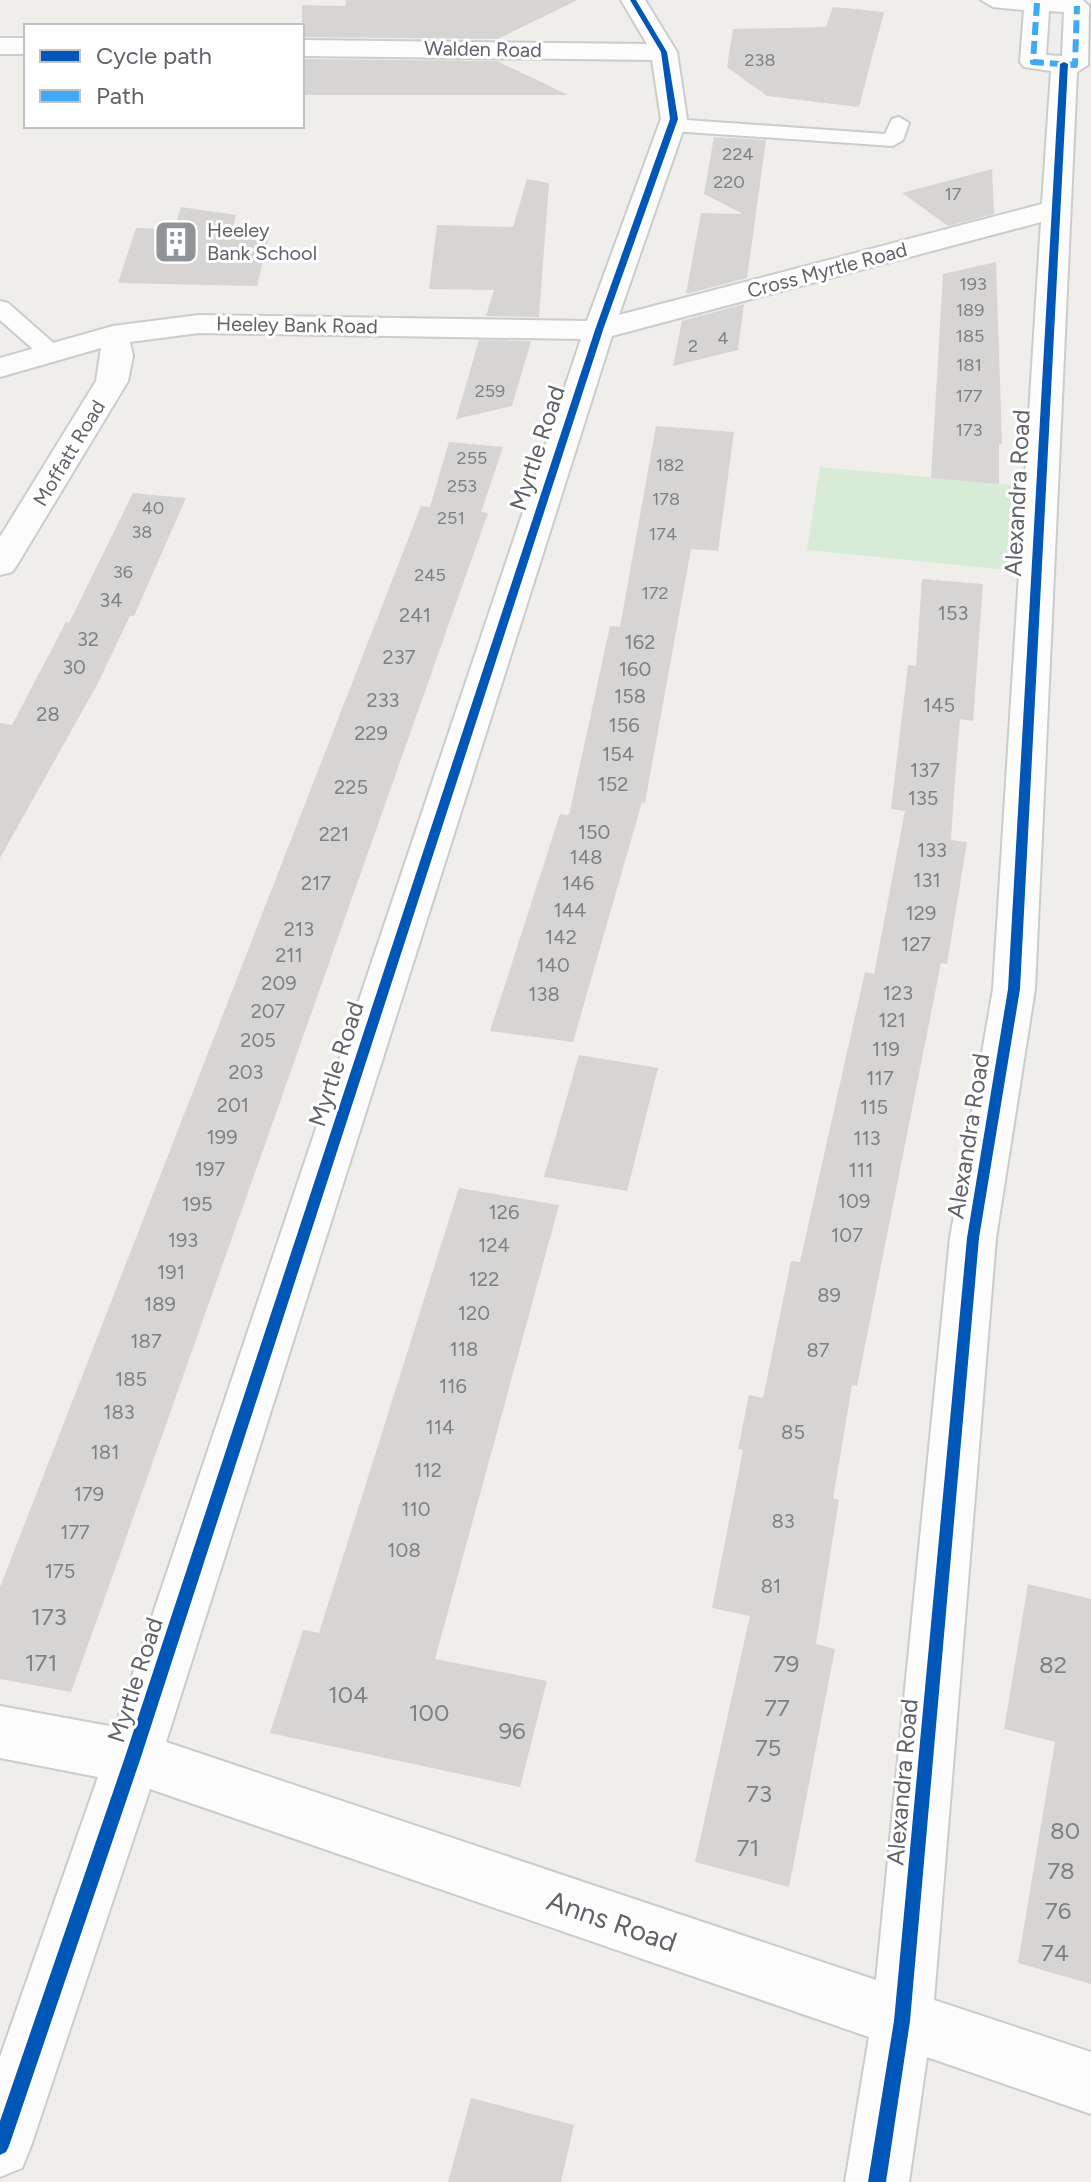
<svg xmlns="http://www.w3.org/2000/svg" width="1091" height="2182" viewBox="0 0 1091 2182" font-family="Figtree,sans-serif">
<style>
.green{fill:#d8ebd6}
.building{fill:#d6d5d3}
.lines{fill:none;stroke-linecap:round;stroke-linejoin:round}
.lane-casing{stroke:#cbcccc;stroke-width:4}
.street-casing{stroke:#cbcccc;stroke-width:4}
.lane{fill:#fdfcfc;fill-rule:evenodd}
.street{fill:#fdfcfc;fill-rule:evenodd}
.quiet{stroke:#3fa9f5;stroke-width:6;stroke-dasharray:13 6;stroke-linecap:butt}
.cycleway-casing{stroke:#fff;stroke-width:5}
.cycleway{fill:#0057b8;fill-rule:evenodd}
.labels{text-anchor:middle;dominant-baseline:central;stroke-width:6;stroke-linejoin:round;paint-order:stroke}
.far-number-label{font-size:18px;fill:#7e8184}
.far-street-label{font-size:20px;fill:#5f6368;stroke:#fff}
.far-poi-label{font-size:20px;fill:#5f6368;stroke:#fff;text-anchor:start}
.number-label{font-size:20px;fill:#7e8184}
.street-label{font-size:24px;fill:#5f6368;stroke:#fff}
.near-number-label{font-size:24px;fill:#7e8184}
.near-street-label{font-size:28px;fill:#5f6368;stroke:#fff}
</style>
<rect width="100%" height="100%" fill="#efeeea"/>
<path class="green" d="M820,467L1012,485L1007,570L807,550Z"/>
<path class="building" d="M346,0H577L498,39L302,37V5L345,6Z
M833,7L884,12L859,107L767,96L727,67L733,29L826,27Z
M302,59L497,61L568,95H302Z
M714,137L766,140L747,278L686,294L701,213L743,214L704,194Z
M992,169L994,214L948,226L902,193Z
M527,179L549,183L539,317L486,316L494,290L429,289L437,225L513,227Z
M181,207L236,215L233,228L271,229L257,286L118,283L136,228L174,229Z
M996,262L1002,444H999V484L931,478L943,274Z
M744,304L738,350L673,366L682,321Z
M479,340L531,341L512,406L456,419Z
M656,426L734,432L718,551L691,549L645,803L642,802L573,1042L490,1031L560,814L569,815L610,626L620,627Z
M449,442L503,447L481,512L488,513L104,1600L71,1692L0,1679V1587L421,506L430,507Z
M133,493L186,498L134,616H130L97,685L0,858V723L12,725L66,622L69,623Z
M922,579L983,584L973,721L960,719L954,793L951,840L967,842L947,964L941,963L857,1386L852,1385L833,1498L839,1500L816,1644L835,1649L789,1887L695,1862L750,1616L712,1608L743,1450L738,1449L749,1395L763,1398L791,1261L800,1262L865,972L874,974L905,811L891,809L908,665L916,666Z
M579,1055L658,1068L627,1191L544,1177Z
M459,1188L559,1205L435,1659L547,1681L520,1787L270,1733L303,1630L319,1633Z
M1028,1584L1091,1599V1984L1018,1963L1055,1742L1004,1729Z
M471,2098L574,2125L561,2182H448Z"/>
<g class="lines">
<g class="lane-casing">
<path id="lane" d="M899,117L909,123L903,140L893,146L672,131L662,125L672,119L885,134L892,119Z
M0,301L8,303L58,347L61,352L58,357H42L0,320Z"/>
</g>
<g class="street-casing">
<path id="street" d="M621,0H645L677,52L687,119L619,315L1042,204L1051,71L1024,67L1020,62L1024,10L993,7L981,0H1083L1089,6L1088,65L1077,72L1035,989L996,1238L934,2000L1091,2052V2114L927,2057L909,2182H845L869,2037L150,1789L31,2146L22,2168L0,2177V2057L98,1777L0,1758V1706L115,1727L581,339L199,333L130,342L133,356L128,381L17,565L12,572L0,575V537L96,381L101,348L0,377V358L113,326L199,315L587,321L661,119L652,60L302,56V40L647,44ZM1049,11L1064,12L1062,56L1046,55ZM1041,222L993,989L950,1238L876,1980L166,1742L612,336Z
M0,38H26V54H0Z"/>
</g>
<use href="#lane" class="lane"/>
<use href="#street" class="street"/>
<path class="quiet" d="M1037,3L1033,62L1075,65L1077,6"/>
<g class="cycleway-casing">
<path id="cycleway" d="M630,0H636L667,52L678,119L603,330L141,1757L9,2146L6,2152L0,2155V2121L125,1757L595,330L670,119L661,52Z
M1064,62L1068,64L1020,989L979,1238L910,2021L886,2182H868L894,2021L967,1238L1008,989L1060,64Z"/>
</g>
<use href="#cycleway" class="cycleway"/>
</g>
<defs>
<g id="building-square" transform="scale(2.3)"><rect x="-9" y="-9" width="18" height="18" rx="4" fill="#919496" stroke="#fff"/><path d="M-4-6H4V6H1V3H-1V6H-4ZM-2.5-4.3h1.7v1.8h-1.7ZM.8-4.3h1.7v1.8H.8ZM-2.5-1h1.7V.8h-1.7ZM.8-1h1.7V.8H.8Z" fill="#fff"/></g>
</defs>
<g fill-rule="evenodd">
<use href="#building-square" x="176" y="242"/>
</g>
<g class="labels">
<g class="far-number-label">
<text x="760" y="60">238</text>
<text x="738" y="154">224</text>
<text x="729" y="182">220</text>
<text x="953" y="194">17</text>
<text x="973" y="284">193</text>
<text x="970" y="310">189</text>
<text x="970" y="336">185</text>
<text x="723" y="338">4</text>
<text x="693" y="346">2</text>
<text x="969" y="365">181</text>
<text x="490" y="391">259</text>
<text x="969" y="396">177</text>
<text x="969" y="430">173</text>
<text x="472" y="458">255</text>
<text x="670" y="465">182</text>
<text x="462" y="486">253</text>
<text x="666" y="499">178</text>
<text x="153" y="508">40</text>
<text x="451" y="518">251</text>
<text x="142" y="532">38</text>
<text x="663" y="534">174</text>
<text x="123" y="572">36</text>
<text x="430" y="575">245</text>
<text x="655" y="593">172</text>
</g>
<g class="far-street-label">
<text transform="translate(483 49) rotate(1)">Walden Road</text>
<text transform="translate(827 270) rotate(-15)">Cross Myrtle Road</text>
<text transform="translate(297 325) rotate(1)">Heeley Bank Road</text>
<text transform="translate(69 453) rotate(-59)">Moffatt Road</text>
</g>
<g class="far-poi-label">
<text x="207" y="230">Heeley<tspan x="207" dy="23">Bank School</tspan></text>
</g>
<g class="number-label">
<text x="111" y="600">34</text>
<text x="953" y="613">153</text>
<text x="415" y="615">241</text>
<text x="88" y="639">32</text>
<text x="640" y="642">162</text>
<text x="399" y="657">237</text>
<text x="74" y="667">30</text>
<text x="635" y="669">160</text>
<text x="630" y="696">158</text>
<text x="383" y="700">233</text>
<text x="939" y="705">145</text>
<text x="48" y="714">28</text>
<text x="624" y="725">156</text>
<text x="371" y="733">229</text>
<text x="618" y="754">154</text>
<text x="925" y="770">137</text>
<text x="613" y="784">152</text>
<text x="351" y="787">225</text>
<text x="923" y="798">135</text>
<text x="594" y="832">150</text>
<text x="334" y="834">221</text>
<text x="932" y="850">133</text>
<text x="586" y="857">148</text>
<text x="927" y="880">131</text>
<text x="316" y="883">217</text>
<text x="578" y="883">146</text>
<text x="570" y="910">144</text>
<text x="921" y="913">129</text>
<text x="299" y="929">213</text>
<text x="561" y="937">142</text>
<text x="916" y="944">127</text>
<text x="289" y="955">211</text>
<text x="553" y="965">140</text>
<text x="279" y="983">209</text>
<text x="898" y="993">123</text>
<text x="544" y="994">138</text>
<text x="268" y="1011">207</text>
<text x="892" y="1020">121</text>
<text x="258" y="1040">205</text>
<text x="886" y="1049">119</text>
<text x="246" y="1072">203</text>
<text x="880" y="1078">117</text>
<text x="233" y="1105">201</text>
<text x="874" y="1107">115</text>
<text x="222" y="1137">199</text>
<text x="867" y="1138">113</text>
<text x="210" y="1169">197</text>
<text x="861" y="1170">111</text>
<text x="854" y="1201">109</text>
<text x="197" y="1204">195</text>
<text x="504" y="1212">126</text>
<text x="847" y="1235">107</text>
<text x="183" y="1240">193</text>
<text x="494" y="1245">124</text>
<text x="171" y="1272">191</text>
<text x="484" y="1279">122</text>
<text x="829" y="1295">89</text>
<text x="160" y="1304">189</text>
<text x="474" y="1313">120</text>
<text x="146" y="1341">187</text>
<text x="464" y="1349">118</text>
<text x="818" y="1350">87</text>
<text x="131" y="1379">185</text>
<text x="453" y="1386">116</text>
<text x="119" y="1412">183</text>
<text x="440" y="1427">114</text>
<text x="793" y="1432">85</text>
<text x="105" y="1452">181</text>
<text x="428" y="1470">112</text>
<text x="89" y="1494">179</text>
<text x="416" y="1509">110</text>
<text x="783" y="1521">83</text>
<text x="75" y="1532">177</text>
<text x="404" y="1550">108</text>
<text x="60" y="1571">175</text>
<text x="771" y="1586">81</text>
</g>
<g class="street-label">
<text transform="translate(537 448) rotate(-72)">Myrtle Road</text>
<text transform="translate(1017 493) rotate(-87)">Alexandra Road</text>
<text transform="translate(336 1064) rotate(-72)">Myrtle Road</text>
<text transform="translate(968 1136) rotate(-81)">Alexandra Road</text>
<text transform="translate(135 1680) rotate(-72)">Myrtle Road</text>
<text transform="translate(902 1782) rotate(-85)">Alexandra Road</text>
</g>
<g class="near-number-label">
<text x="49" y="1616">173</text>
<text x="41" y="1662">171</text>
<text x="786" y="1663">79</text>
<text x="1053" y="1664">82</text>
<text x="348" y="1694">104</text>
<text x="777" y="1707">77</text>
<text x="429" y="1712">100</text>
<text x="512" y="1730">96</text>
<text x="768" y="1747">75</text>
<text x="759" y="1793">73</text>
<text x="1065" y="1830">80</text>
<text x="748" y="1847">71</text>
<text x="1061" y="1870">78</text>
<text x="1058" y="1910">76</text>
<text x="1055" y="1952">74</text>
</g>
<g class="near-street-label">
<text transform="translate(612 1921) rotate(19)">Anns Road</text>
</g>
</g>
<rect x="24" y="24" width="280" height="104" fill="#ffffff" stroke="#bfc1c3" stroke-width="2"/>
<rect x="40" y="50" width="40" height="12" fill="#0057b8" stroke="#bfc1c3" stroke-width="2"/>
<text x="96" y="64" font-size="24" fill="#5f6368">Cycle path</text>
<rect x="40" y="90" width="40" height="12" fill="#3fa9f5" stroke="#bfc1c3" stroke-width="2"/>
<text x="96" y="104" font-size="24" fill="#5f6368">Path</text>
</svg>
